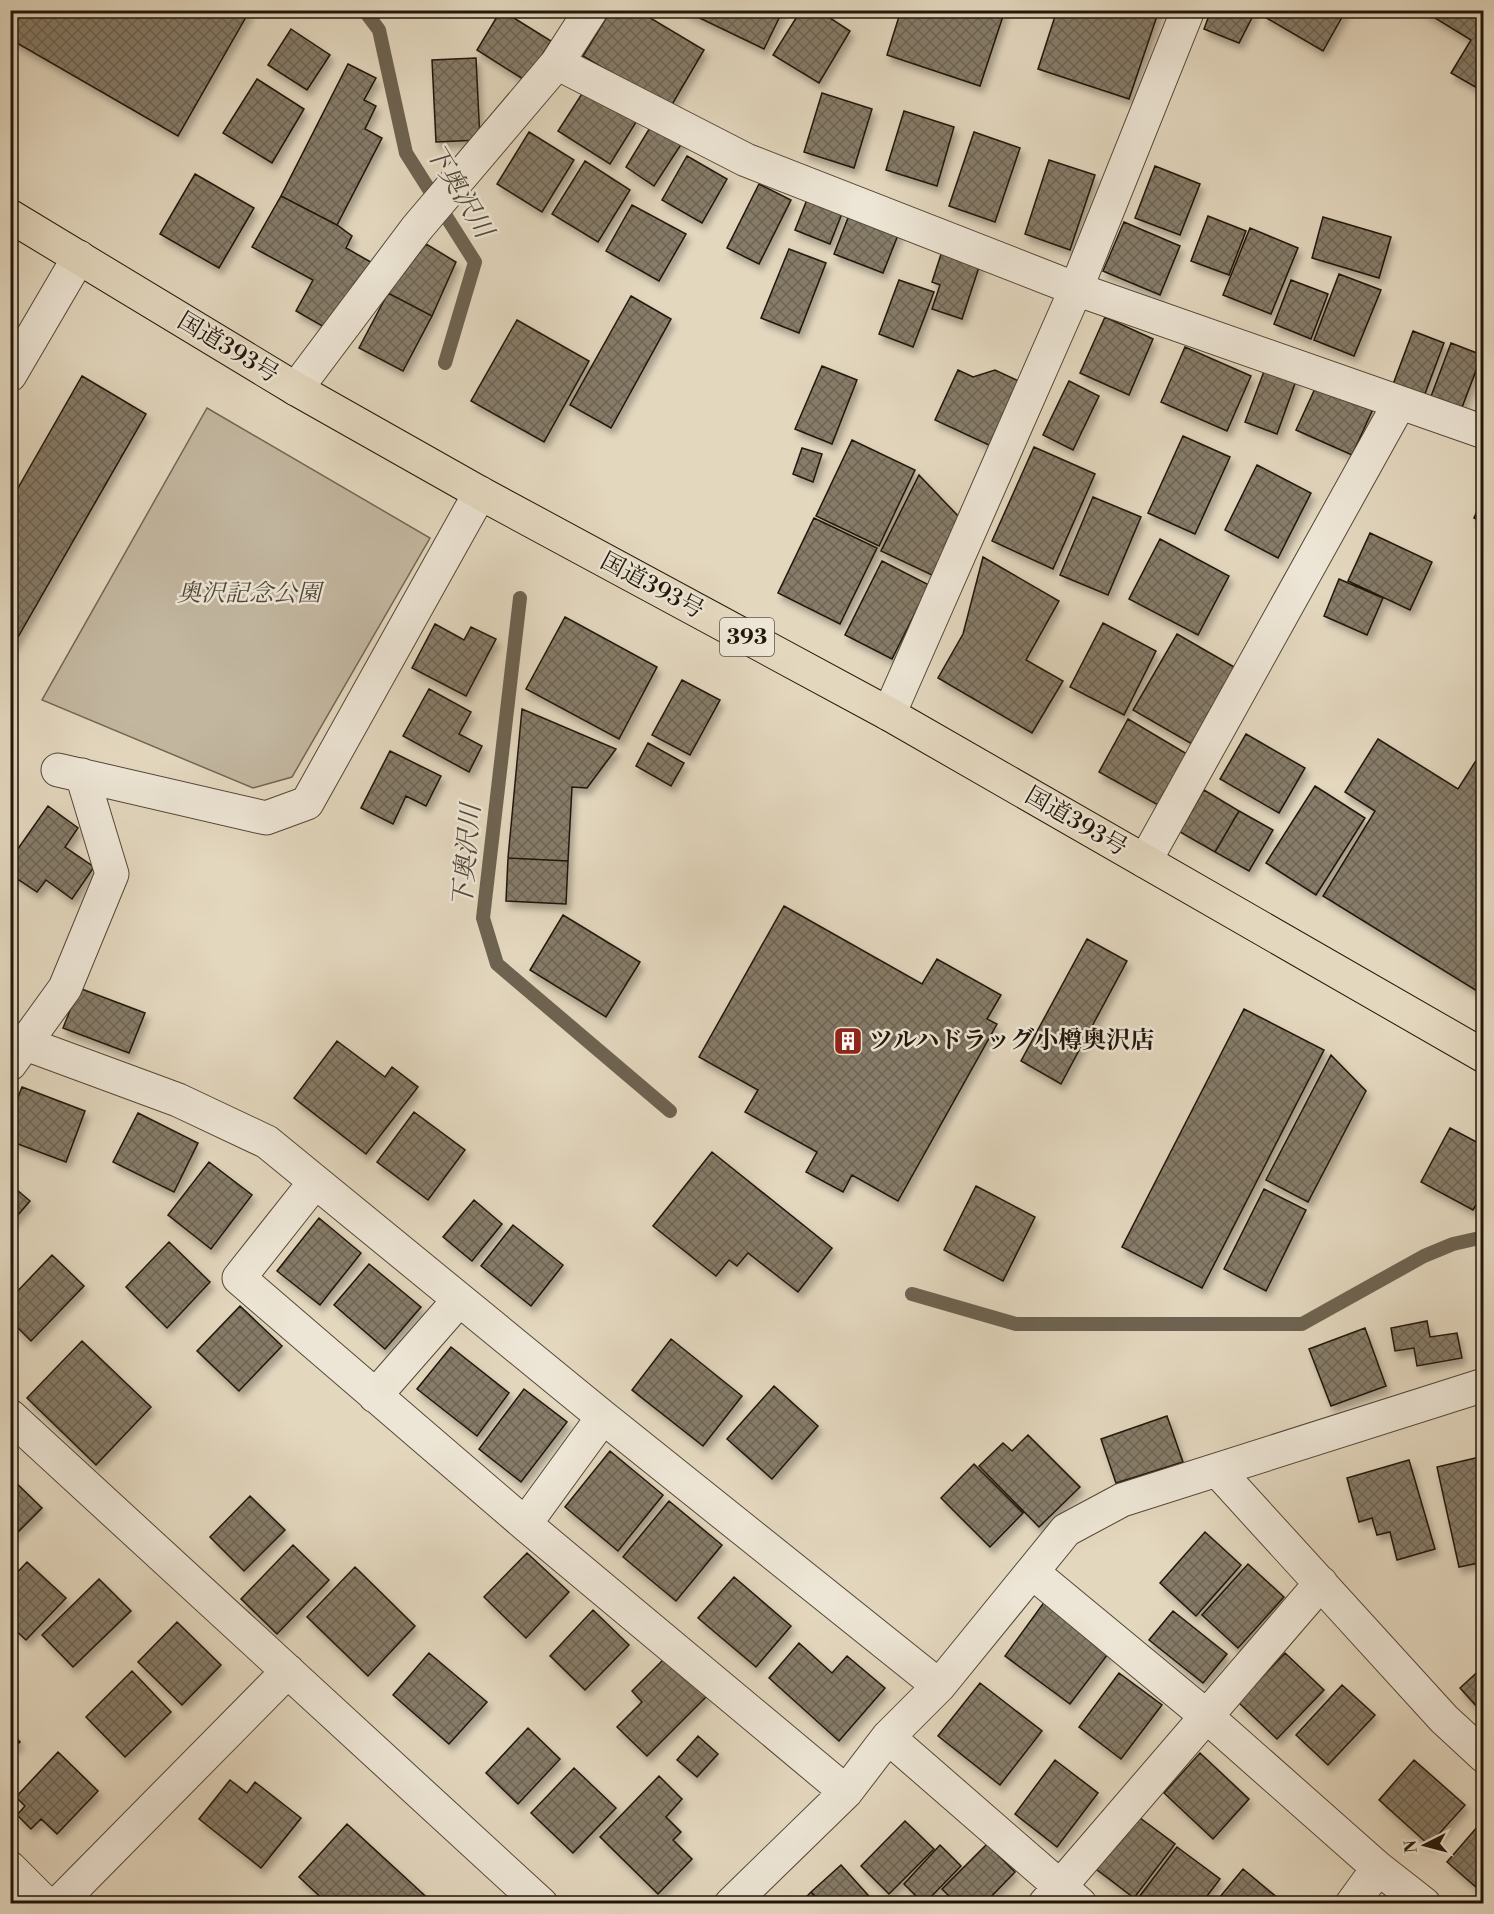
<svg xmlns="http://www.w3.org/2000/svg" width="1494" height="1914" viewBox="0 0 1494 1914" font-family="'Libre Bodoni','Noto Serif JP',serif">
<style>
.park{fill:#c2b69f;stroke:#726654;stroke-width:1.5}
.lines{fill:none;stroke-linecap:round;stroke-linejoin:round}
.stream{stroke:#6e6351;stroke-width:14}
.building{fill:url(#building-cross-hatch);stroke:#21170a;stroke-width:1.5;filter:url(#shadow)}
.minor-casing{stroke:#524737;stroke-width:35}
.highway-casing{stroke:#21170a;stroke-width:35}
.minor{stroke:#ede5d5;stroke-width:33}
.highway{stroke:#e3d7be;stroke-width:33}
.labels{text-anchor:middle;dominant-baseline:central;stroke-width:5;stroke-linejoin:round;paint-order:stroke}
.shield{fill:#ede5d5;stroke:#5e5547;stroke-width:1.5}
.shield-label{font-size:22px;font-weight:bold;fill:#21170a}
.street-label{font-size:24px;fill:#21170a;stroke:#ede5d5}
.park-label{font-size:24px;font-style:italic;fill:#514737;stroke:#ede5d5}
.poi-label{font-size:24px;font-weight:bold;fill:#21170a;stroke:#ede5d5;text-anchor:start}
.water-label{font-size:26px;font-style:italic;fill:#544a3a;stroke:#ede5d5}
</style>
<defs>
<pattern id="building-cross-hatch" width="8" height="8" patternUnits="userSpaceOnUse" patternTransform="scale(1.5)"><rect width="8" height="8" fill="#867b68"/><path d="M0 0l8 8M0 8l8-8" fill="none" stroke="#6d6454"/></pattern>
<filter id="shadow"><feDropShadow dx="3.5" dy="6" stdDeviation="3" flood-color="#0004"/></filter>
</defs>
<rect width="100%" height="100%" fill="#e3d7be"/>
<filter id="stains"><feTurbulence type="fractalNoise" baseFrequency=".00333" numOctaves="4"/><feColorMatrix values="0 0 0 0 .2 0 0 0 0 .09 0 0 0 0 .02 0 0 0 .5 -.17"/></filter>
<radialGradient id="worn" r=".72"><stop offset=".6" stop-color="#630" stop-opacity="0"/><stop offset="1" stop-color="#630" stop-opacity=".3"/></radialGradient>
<path class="park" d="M207,408L430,538L292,777L253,788L42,700Z"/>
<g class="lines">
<path class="stream" d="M364,10L379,30L406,153L475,262L445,363
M520,598L483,918L497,964L670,1111
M912,1294L1016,1324H1302L1424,1256L1453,1244L1484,1237"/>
</g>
<path class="building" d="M10,10H250L178,136L10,39Z
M501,10L551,41L526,81L477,50Z
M611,10H637L704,50L670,108L583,56Z
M683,10H783L764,49Z
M801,10H818L850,31L819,83L773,55Z
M901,10H1005L980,86L887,55Z
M1057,10H1159L1129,99L1038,69Z
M1211,10H1256L1239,43L1204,29Z
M1266,10H1346L1323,51L1263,16Z
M1422,10H1484V92L1451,73L1471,40Z
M291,29L330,55L307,90L268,65Z
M476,58L480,140L436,142L432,60Z
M348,64L376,78L364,100L376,106L365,129L382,138L337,225L281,196Z
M257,79L304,109L272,163L223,133Z
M587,86L638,119L610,164L558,131Z
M822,93L872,109L854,168L804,152Z
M904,111L954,127L937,186L886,170Z
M654,121L684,140L654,186L626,167Z
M529,132L574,160L542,212L497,184Z
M974,132L1020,148L995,222L949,206Z
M687,156L727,179L702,223L662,200Z
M1049,160L1095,175L1070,250L1025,234Z
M585,161L630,190L598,242L552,214Z
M1155,166L1200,184L1180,235L1135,218Z
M195,174L254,208L219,268L160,234Z
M759,184L791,200L759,264L727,248Z
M281,196L337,225L352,236L346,248L376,265L338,335L296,311L313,280L252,247Z
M808,197L843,211L830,244L795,230Z
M632,205L686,234L659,281L606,251Z
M851,210L900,230L883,273L834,254Z
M1208,216L1246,231L1229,275L1191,261Z
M1323,217L1391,237L1379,278L1312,258Z
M1124,222L1180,246L1160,295L1103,271Z
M1250,228L1298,248L1271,314L1223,295Z
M426,244L456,262L432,316L388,293Z
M944,245L982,258L962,319L932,309L940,285L932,282Z
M789,249L826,263L799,333L761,318Z
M1339,274L1381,290L1354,356L1314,340Z
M899,280L934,292L913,347L879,334Z
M1291,280L1328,294L1311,339L1274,324Z
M388,293L432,316L403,371L359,348Z
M631,296L671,319L611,428L570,405Z
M1105,317L1153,339L1129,395L1080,373Z
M517,320L589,361L544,442L471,401Z
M1413,331L1444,343L1423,399L1392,387Z
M1451,343L1482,355L1461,410L1430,399Z
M1185,347L1251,376L1227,431L1161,402Z
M822,366L857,380L832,444L795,429Z
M1266,366L1297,378L1277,434L1245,422Z
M958,370L973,377L995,370L1021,382L991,446L935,420Z
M82,376L146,414L10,651V502Z
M1069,381L1099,396L1073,450L1043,435Z
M1318,382L1374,407L1352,455L1296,430Z
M1183,436L1230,457L1195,534L1148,513Z
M852,440L915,470L879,546L816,516Z
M1034,447L1095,474L1053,569L992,541Z
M802,448L822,454L813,482L793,474Z
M1257,465L1311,493L1278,558L1225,530Z
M919,475L960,518L932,575L881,551Z
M1093,497L1141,517L1108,595L1060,575Z
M1484,497V523L1474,518Z
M814,518L877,548L840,624L778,593Z
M1370,533L1432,562L1410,610L1348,581Z
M1160,539L1229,576L1198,635L1129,599Z
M983,557L1059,601L1026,660L1063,681L1032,733L938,678L963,634Z
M882,561L929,585L892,659L845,635Z
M1339,579L1383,598L1367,635L1324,616Z
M565,617L657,667L619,739L526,689Z
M1103,623L1156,651L1124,715L1070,687Z
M435,624L464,640L471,627L496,639L466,696L412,668Z
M1177,634L1236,668L1192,744L1133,710Z
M682,680L720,700L690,755L652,735Z
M429,689L471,712L459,734L482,746L469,772L403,736Z
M522,709L616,749L587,788L572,787L568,861L508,858Z
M1128,719L1187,754L1158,805L1099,772Z
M1246,734L1305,768L1279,813L1220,779Z
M1378,739L1458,789L1484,748V981L1477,991L1323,896L1375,811L1345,792Z
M648,743L684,763L671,786L636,766Z
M390,751L441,776L426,806L406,796L393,824L361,808Z
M1315,786L1365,818L1316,895L1266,863Z
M1204,790L1239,811L1215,852L1180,832Z
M48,806L78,828L65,847L94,867L72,899L46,880L37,892L10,874V860Z
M1239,811L1273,830L1249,871L1215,852Z
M508,858L568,861L566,904L506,901Z
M784,906L922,984L937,959L1001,995L987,1019L997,1024L898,1201L852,1175L843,1192L806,1172L817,1152L745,1112L758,1090L699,1057Z
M563,915L640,962L606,1017L530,970Z
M1087,939L1127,961L1061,1084L1021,1061Z
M79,988L145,1013L129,1053L63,1028Z
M1244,1009L1324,1050L1202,1288L1122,1247Z
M337,1041L385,1077L392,1067L418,1087L366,1154L294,1098Z
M1331,1055L1366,1091L1308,1202L1266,1180Z
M22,1087L85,1111L66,1162L10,1141V1117Z
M414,1112L465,1150L428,1200L377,1162Z
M138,1113L198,1143L174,1192L113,1162Z
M1450,1128L1484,1146V1191L1473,1210L1421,1182Z
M712,1152L832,1248L798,1292L748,1253L737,1266L729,1260L716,1276L653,1226Z
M209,1162L252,1195L211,1249L168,1215Z
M10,1184L30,1201L10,1224Z
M976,1186L1035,1217L1003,1281L944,1250Z
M1264,1189L1306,1210L1266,1291L1224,1269Z
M474,1200L502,1224L472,1261L443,1237Z
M319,1218L361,1253L320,1305L277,1271Z
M513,1225L563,1265L531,1306L481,1266Z
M169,1242L210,1282L167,1328L126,1287Z
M52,1255L84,1286L31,1341L10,1320V1299Z
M369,1264L421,1307L385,1349L334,1305Z
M240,1306L282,1346L239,1391L197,1351Z
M1427,1321L1430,1337L1457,1333L1462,1358L1417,1366L1414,1348L1395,1351L1391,1328Z
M1365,1328L1386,1386L1331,1406L1309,1349Z
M671,1339L742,1396L703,1446L632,1390Z
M82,1341L151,1407L96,1465L27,1398Z
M451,1347L509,1393L477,1436L417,1389Z
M774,1386L818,1426L772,1479L727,1439Z
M524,1389L567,1422L521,1482L479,1449Z
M1167,1416L1183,1462L1116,1483L1101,1439Z
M1028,1435L1080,1487L1039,1527L979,1466L1003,1443L1012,1451Z
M610,1451L663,1495L618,1551L565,1507Z
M1484,1456V1562L1459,1567L1437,1467Z
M1409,1460L1435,1549L1397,1560L1390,1532L1377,1535L1372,1518L1359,1522L1347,1478Z
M974,1464L1023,1513L990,1547L941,1498Z
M10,1477L42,1508L10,1540Z
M250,1496L285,1530L244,1571L210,1537Z
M669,1501L722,1545L676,1601L623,1557Z
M1205,1532L1241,1565L1196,1616L1160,1583Z
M293,1545L329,1580L277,1634L241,1599Z
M527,1553L569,1592L526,1638L484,1597Z
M27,1562L66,1598L26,1640L10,1625V1580Z
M1248,1564L1284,1597L1238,1648L1202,1615Z
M355,1567L415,1626L368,1676L307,1617Z
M734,1577L791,1626L756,1667L698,1618Z
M99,1579L131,1611L73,1667L42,1635Z
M1045,1601L1111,1650L1070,1704L1005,1656Z
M593,1610L629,1645L585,1690L550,1656Z
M1173,1611L1227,1654L1203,1683L1149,1640Z
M177,1622L221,1665L182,1705L138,1662Z
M799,1643L832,1673L847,1656L885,1688L839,1741L769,1678Z
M429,1653L487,1702L449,1744L393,1695Z
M1285,1653L1324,1690L1277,1739L1238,1702Z
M668,1655L708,1695L647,1756L617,1727L642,1702L632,1691Z
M1484,1666V1703L1478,1708L1460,1688Z
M132,1671L171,1712L125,1757L86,1717Z
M1119,1673L1162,1705L1121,1759L1079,1727Z
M980,1683L1042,1731L1000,1785L938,1736Z
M1342,1685L1375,1715L1328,1765L1296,1735Z
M528,1728L560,1759L518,1804L486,1773Z
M10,1732L20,1742L10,1751Z
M698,1736L718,1754L697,1777L677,1760Z
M58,1752L98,1791L57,1834L41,1819L31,1829L17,1815L25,1806L16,1797Z
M1200,1753L1249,1799L1213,1839L1164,1793Z
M1055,1760L1098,1793L1057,1847L1015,1814Z
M1414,1760L1465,1805L1429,1845L1379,1800Z
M574,1768L616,1808L573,1853L531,1813Z
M659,1776L682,1799L666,1817L681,1832L673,1840L692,1859L658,1894L600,1837Z
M230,1780L247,1793L255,1782L301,1818L261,1868L199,1819Z
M1132,1812L1175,1844L1134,1898L1092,1866Z
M1484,1819V1894L1447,1862Z
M905,1821L934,1849L889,1894L861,1866Z
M347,1824L434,1904H328L299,1877Z
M987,1844L1015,1872L984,1904H957L942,1889Z
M940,1845L961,1866L924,1904L904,1884Z
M1177,1847L1220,1879L1201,1904H1139L1136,1901Z
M841,1865L876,1904H822L811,1892Z
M1243,1869L1285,1904H1214Z
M811,1892L821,1904H799Z"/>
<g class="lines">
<g class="minor-casing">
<path id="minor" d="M557,63L746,160L1076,289L1484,432
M10,375L79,257
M296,389L417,228L557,63L591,10
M889,714L1076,289L1188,10
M58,770L266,818L307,803L480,493
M1145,861L1399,404
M10,1038L178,1100L267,1142L603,1417L939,1686
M10,1064L65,988L112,874L82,775
M315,1182L239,1278L525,1524
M375,1396L459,1300
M10,1416L541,1904
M603,1417L525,1524L846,1792
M1217,1470L1444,1719L1484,1756
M1032,1572L1205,1715L1378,1868L1424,1904
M888,1737L1080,1904
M10,1868L46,1904
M58,1904L288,1671
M731,1904L846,1792L888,1737L939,1686L1066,1530L1122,1500L1484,1385
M1045,1904L1321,1583
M1352,1904L1378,1868"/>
</g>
<g class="highway-casing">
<path id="highway" d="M10,216L296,389L480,493L889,714L1484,1056"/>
</g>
<use href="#minor" class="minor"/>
<use href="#highway" class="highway"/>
</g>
<defs>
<g id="building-square" transform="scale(1.5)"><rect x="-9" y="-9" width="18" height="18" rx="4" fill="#8f2418" stroke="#ede5d5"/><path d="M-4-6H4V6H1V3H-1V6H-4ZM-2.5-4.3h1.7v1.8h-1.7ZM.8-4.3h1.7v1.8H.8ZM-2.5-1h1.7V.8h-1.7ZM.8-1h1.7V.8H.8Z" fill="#fff"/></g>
</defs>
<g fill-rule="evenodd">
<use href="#building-square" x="848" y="1041"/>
</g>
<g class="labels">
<rect class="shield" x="720" y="618" width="54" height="38" rx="4.5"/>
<g class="shield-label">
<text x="747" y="637">393</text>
</g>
<g class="street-label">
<text transform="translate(228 348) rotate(31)">国道393号</text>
<text transform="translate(652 586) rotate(28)">国道393号</text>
<text transform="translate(1076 822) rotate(30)">国道393号</text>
</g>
<g class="park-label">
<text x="249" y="594">奥沢記念公園</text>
</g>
<g class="poi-label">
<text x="869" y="1041">ツルハドラッグ小樽奥沢店</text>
</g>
<g class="water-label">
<text transform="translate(459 191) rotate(59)">下奥沢川</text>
<text transform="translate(467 856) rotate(-85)">下奥沢川</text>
</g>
</g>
<rect width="1494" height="1914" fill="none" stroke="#e3d7be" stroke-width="36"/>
<rect x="12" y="12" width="1470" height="1890" fill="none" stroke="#21170a" stroke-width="3"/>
<rect x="18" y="18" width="1458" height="1878" fill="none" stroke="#21170a" stroke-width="1.5"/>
<g transform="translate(1425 1845) rotate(264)" stroke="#ede5d5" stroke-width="4.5" paint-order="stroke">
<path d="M0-4.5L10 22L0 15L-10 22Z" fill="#21170a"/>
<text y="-9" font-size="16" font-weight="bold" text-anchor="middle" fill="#21170a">N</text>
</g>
<rect width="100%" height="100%" filter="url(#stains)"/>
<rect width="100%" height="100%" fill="url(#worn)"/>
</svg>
